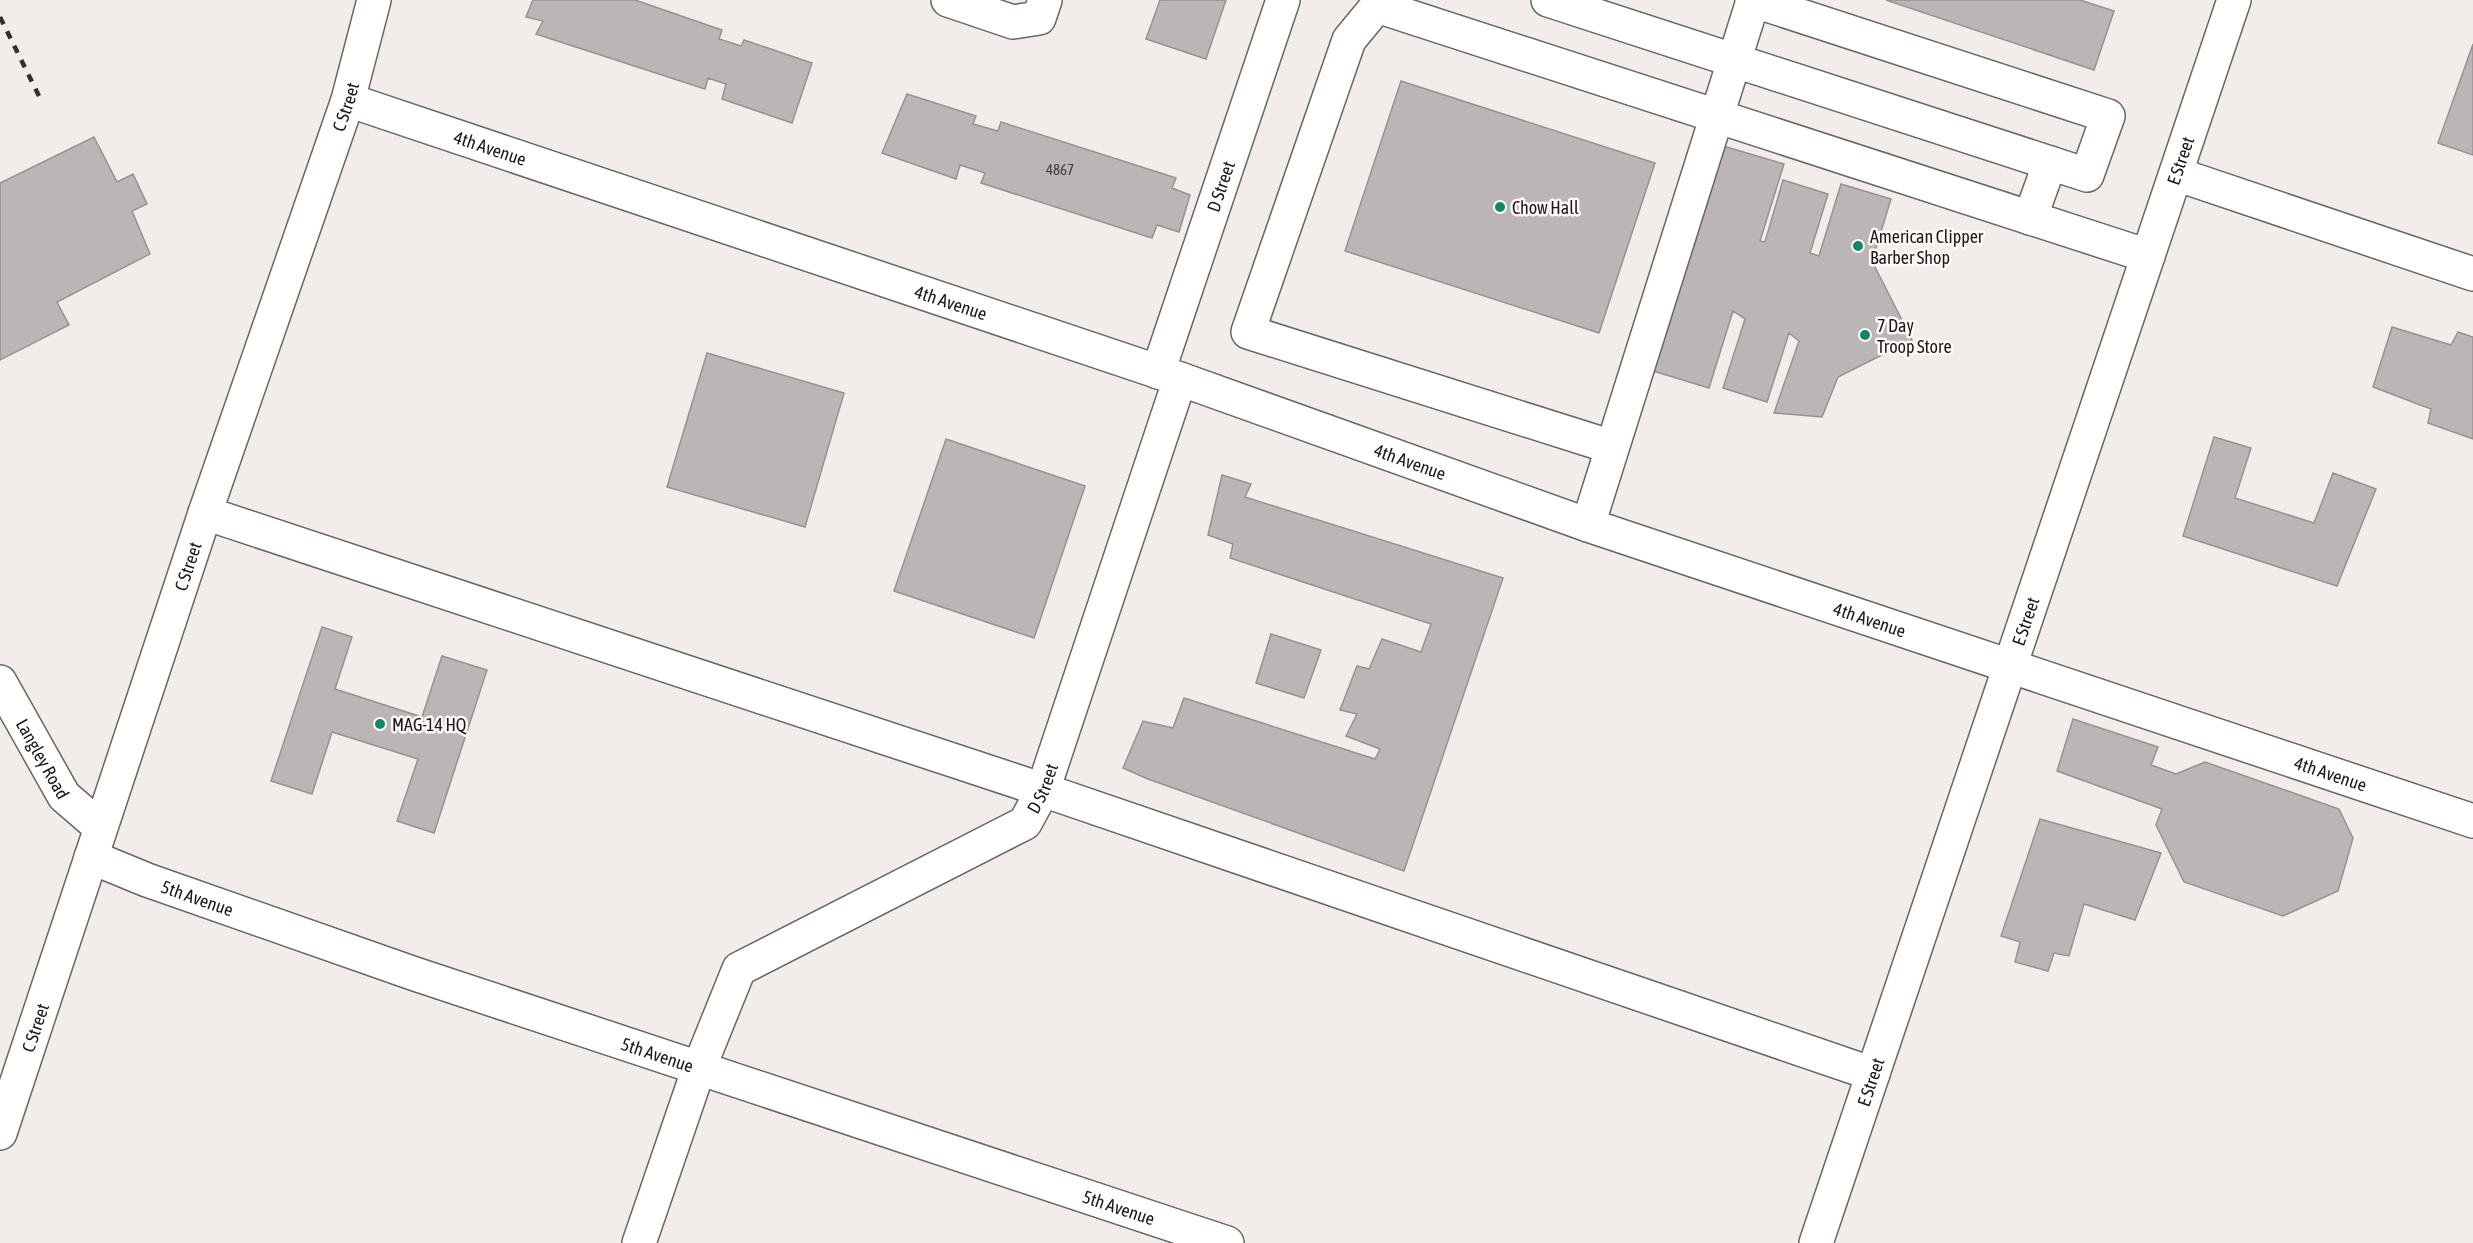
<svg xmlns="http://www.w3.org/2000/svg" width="2473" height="1243" viewBox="0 0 2473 1243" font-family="'Asap Condensed',sans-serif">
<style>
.building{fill:#bbb6b5;stroke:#979291;stroke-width:1.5}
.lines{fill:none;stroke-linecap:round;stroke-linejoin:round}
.minor-casing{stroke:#6a6565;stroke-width:36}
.minor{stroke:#fff;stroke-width:33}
.rail{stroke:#322f2f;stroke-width:4.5;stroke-dasharray:8 8;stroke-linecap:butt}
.poi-dot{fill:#0e886a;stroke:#fff9f8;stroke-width:2}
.labels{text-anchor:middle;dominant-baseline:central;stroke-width:5;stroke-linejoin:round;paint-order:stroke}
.number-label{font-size:15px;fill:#423f3e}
.street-label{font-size:18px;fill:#191717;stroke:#fff9f8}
.poi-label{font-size:18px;fill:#191717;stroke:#fff9f8;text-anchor:start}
</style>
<rect width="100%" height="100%" fill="#f2eceb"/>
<path class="building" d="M533,0H635L722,30L719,39L741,46L744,40L812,63L792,123L722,99L726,84L708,78L705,89L536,34L543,21L526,17Z
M1160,0H1226L1206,59L1146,39Z
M1886,0H2080L2114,11L2094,70Z
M2473,44V155L2438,143Z
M1401,81L1655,163L1599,333L1345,251Z
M907,94L976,116L973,124L998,131L1001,122L1176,178L1172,188L1190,195L1179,232L1157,225L1152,238L981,183L985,173L960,165L956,179L882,153Z
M94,137L117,182L133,174L147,204L132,211L150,254L57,302L69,325L0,360V183Z
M1723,146L1784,164L1760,241L1765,242L1783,180L1828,194L1810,253L1819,256L1841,184L1891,199L1872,261L1912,340L1838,377L1822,417L1774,413L1799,341L1789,333L1767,402L1723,388L1745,319L1733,311L1709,388L1653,371Z
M2392,327L2451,345L2458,332L2473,337V439L2428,423L2431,409L2373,387Z
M707,353L844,393L805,527L667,487Z
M2214,437L2251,448L2235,498L2314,523L2333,473L2376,489L2337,586L2183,536Z
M946,439L1085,486L1034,638L894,591Z
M1222,475L1251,484L1245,497L1503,578L1404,871L1148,779L1123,768L1143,721L1173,728L1184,698L1375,759L1380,749L1346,736L1357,714L1340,710L1357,666L1369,669L1382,639L1421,652L1431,624L1230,558L1233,544L1208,535Z
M322,627L352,637L335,689L422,717L442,656L487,670L434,833L397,821L418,759L332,732L312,794L271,781Z
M1271,634L1321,650L1304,698L1256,683Z
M2073,719L2158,747L2151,765L2176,774L2205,762L2339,809L2353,838L2338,891L2283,916L2184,882L2156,825L2162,809L2057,771Z
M2040,819L2161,853L2135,920L2084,904L2069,956L2054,953L2048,971L2015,962L2020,942L2001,936Z"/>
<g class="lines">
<g class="minor-casing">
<g id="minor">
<path d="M948,0L1013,22L1039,18L1045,0"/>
<path d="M1379,0L1377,6L2148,256"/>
<path d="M1548,0L2087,175L2108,116L1752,0"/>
<path d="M1377,6L1349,40L1248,332L1612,447"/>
<path id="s1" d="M348,100L1180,379L1588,525L2473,821"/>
<path d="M2176,174L2473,274"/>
<path d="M2030,218L2050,163"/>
<path id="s2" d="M1158,372L1283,0"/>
<path d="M205,513L1043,790L1873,1074"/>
<path d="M1588,525L1753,1"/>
<path id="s3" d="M0,682L64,796L100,827"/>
<path id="s4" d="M91,857L147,880L415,974L1227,1243"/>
<path id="s5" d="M0,1133L205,513L348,100L374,0"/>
<path id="s6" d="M639,1243L699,1068L739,969L1025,823L1043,790L1180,379"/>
<path id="s7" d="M1816,1243L2234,0"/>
</g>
</g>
<use href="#minor" class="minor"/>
<path class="rail" d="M0,17L39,96"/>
</g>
<g class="poi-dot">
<circle cx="1500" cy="207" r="6"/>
<circle cx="1858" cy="246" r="6"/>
<circle cx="1865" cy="335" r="6"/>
<circle cx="380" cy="724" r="6"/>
</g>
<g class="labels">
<g class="number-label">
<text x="1060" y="169">4867</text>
</g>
<g class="street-label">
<text stroke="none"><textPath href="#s5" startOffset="1083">C Street</textPath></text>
<text stroke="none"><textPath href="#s1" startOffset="150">4th Avenue</textPath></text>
<text stroke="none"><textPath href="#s7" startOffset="1142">E Street</textPath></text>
<text stroke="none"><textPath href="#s2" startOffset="196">D Street</textPath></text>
<text stroke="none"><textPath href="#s1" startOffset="636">4th Avenue</textPath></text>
<text stroke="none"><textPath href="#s1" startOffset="1122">4th Avenue</textPath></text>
<text stroke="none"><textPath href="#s5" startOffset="597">C Street</textPath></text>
<text stroke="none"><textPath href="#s1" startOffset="1608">4th Avenue</textPath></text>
<text stroke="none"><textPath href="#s7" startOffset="656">E Street</textPath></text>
<text stroke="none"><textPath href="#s3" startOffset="88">Langley Road</textPath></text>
<text stroke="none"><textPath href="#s1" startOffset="2094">4th Avenue</textPath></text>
<text stroke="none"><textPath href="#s6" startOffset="652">D Street</textPath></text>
<text stroke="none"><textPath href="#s4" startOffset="114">5th Avenue</textPath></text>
<text stroke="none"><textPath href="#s5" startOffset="111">C Street</textPath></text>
<text stroke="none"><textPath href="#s4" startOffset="600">5th Avenue</textPath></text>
<text stroke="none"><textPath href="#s7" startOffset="170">E Street</textPath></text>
<text stroke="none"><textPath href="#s4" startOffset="1086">5th Avenue</textPath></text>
</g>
<g class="poi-label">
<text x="1512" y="207">Chow Hall</text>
<text x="1870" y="236">American Clipper<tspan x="1870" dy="21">Barber Shop</tspan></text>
<text x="1877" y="325">7 Day<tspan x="1877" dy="21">Troop Store</tspan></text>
<text x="392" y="724">MAG-14 HQ</text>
</g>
</g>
</svg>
